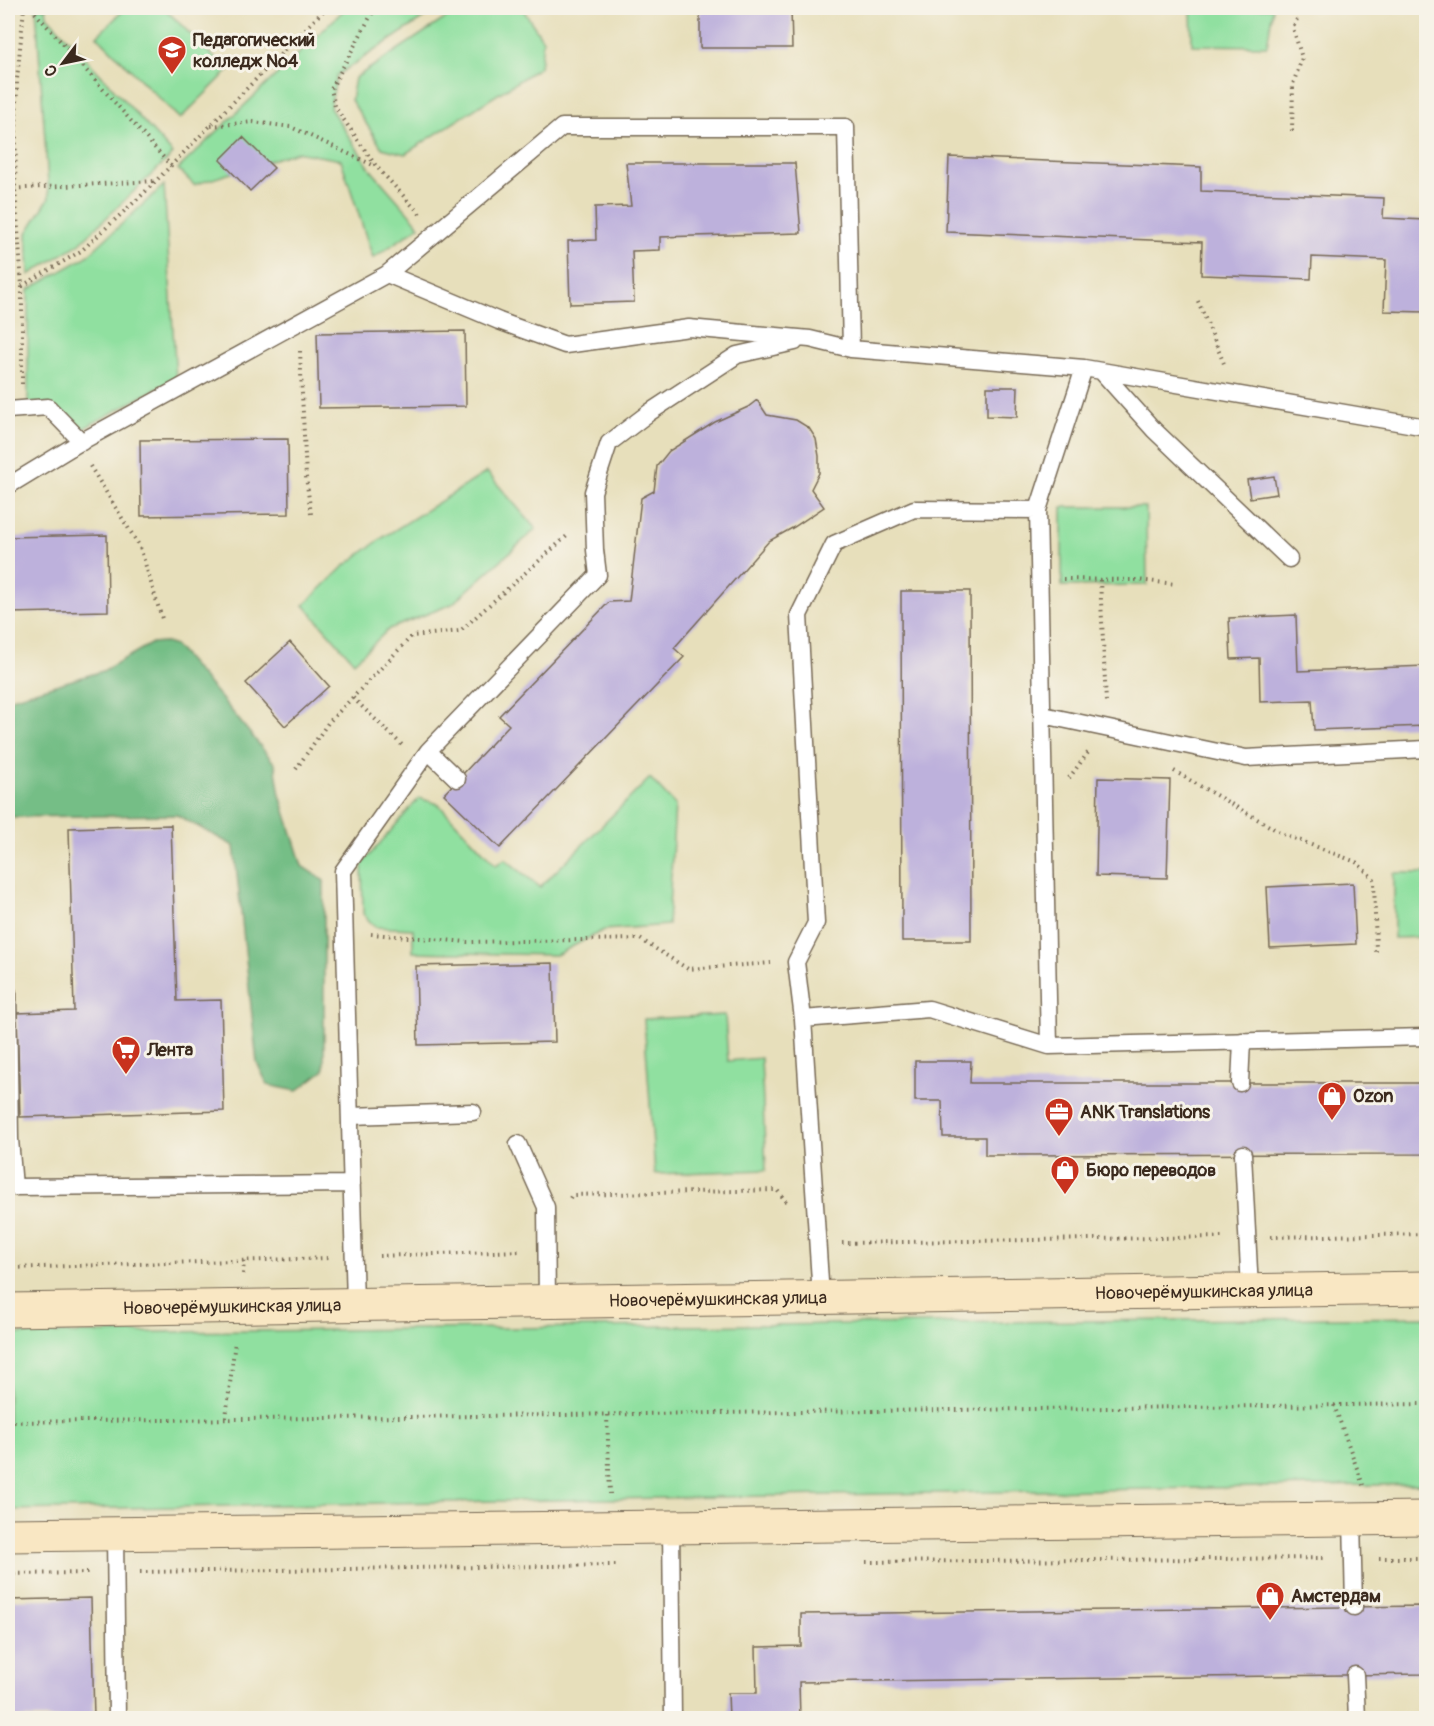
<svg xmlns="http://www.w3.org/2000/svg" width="1434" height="1726" viewBox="0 0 1434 1726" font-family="Pangolin,sans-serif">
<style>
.green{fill:#90e0a0;stroke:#66855f;stroke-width:1.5}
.forest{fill:#74be86;stroke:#587452;stroke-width:1.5}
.building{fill:#bdb1dc}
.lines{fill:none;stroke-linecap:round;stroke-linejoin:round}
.lane-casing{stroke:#776955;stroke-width:19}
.secondary-casing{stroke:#776955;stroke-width:35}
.path{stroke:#776955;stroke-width:4;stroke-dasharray:1.5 4.5;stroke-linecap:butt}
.lane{stroke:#fff;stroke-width:16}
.secondary{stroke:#f9e7c3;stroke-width:33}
.labels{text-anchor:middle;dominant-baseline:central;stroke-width:6;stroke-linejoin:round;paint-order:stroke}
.poi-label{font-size:18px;font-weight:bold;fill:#3b2a1e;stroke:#f7f3e8;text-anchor:start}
.street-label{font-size:18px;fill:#3b2a1e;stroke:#f7f3e8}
</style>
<rect width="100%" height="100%" fill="#f7f3e8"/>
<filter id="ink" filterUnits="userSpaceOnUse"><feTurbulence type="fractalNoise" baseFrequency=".0167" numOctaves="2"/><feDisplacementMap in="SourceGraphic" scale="12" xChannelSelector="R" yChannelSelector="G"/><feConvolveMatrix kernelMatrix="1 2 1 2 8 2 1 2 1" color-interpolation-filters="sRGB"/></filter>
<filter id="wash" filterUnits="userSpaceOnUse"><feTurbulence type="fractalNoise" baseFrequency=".008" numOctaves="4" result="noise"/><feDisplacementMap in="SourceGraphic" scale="24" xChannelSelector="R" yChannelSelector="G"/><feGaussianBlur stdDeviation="1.35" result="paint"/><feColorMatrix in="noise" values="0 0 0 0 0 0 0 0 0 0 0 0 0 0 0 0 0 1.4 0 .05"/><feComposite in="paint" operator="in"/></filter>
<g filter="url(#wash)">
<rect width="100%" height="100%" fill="#e7dfbb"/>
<path class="green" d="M36,8H46L47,16L173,154L79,244L29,275L27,233L49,198Z
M126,8H164L228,71L180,119L97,36Z
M346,8H439L337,75L330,108L371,170L420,226L373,258L341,160L296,152L194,185L178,169Z
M461,8H522L543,40L540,67L405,154L382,148L351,100L355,78Z
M1191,8H1273L1267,46L1192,45Z
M164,185L176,378L81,430L28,403V290L86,257Z
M487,472L536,529L452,604L389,629L354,662L304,605L343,567L382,538Z
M1062,507H1146L1147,585L1062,586Z
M650,778L675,805L668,925L604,930L556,955L413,952V929L375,927L363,914L362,864L419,798L438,804L496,865L505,859L540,887Z
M1394,873H1426V937L1394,938Z
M725,1015L728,1061L761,1058L766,1170L655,1174L644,1019Z
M1426,1317V1484L8,1510V1334Z"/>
<path class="forest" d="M163,642L175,646L221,698L275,764L280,795L302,866L324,881V1070L297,1091L268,1085L257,1063L234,846L177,815L8,817V699L103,671L152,643Z"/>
<g id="blocks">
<path class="building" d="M700,8H791L792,48H700Z
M243,137L274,168L250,191L220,160Z
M949,157L1201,167V191L1384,198L1383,218L1425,220L1424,255H1426V312L1384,311L1386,260L1312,257L1311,279L1201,275L1202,242L946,232Z
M626,163H795L801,233L660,237V250L632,251L634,302L570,304L568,241L596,240L595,207L631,206Z
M465,331L466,406L319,408L317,333Z
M987,387H1018L1017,417L987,416Z
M757,400L767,415L796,420L809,428L816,439L819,456V473L811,489L824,507L794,527L769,541L674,648L684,657L500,848L444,794L509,725L499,716L609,602L629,601L641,498L654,491L657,466L669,451L715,422L748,407Z
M288,439L289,514L141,516L140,440Z
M1274,476L1277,494L1250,498L1247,480Z
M107,535L108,611L8,613V537Z
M901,591H970L971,941H902Z
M1296,615L1298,671L1426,666V726L1314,730L1312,700L1260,702L1259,658L1231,659L1229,618Z
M290,642L329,686L285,726L246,683Z
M1098,778L1170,780L1167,878L1096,876Z
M171,825L177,1001L221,1000L224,1111L20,1117L17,1013L74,1011L69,828Z
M1353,883L1356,944L1270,948L1267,887Z
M553,963L555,1042L418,1045L416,966Z
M915,1061H971L970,1083H1426V1154L985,1155V1137H943L942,1101H915Z
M91,1598L94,1718H8V1600Z
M1426,1606V1674L799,1682L800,1718H729L728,1693H757L756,1647L801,1646V1614Z"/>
</g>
</g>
<g filter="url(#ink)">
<use href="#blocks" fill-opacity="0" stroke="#776955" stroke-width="1.5"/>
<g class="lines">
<g class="lane-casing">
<path id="lane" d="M387,274L562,127H846L851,349
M1084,368L1038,510L1049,1046L1426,1037
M1102,372L1154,430L1289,559
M8,410L48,407L82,442
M8,486L77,444L387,274L499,321L565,345L689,328L810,339L851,349L1084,368L1426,427
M1043,715L1246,758L1426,749
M457,779L428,751L598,575L595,550L593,492L609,443L650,412L737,355L795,342
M8,993L10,1139L14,1187L352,1184
M803,1019L796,962L816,923L799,615L834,544L914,509L1038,510
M1240,1083L1242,1041
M350,1116L473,1112
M518,1144L546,1207L547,1301
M1243,1154L1250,1290
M821,1297L803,1019L929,1009L1049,1046
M355,1304L343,871L428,751
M1352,1518L1354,1607
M671,1527L673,1718
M115,1534L117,1718
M1355,1675L1357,1718"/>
</g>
<g class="secondary-casing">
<g id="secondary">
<path id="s1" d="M8,1310L1426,1288"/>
<path d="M8,1535L1426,1518"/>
</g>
</g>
<path class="path" d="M31,8L171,166
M375,8L331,89L335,107L376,166L420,214
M211,126L253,122L291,127L375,166
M1292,131L1293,84L1302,58L1293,28L1302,8
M8,189L155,181
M22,286L81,251L143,194L326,8
M1198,301L1225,366
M300,351L306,477L311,514
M22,384V286L15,189L17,79L24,8
M90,466L140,547L163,622
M1063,579L1137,580L1176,584
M1100,580L1106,702
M353,698L402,745
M296,769L328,723L412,636L460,631L568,535
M1174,771L1283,834L1356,862L1374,879L1376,952
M1069,778L1090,750
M371,934L468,942L640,939L688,969L771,963
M570,1198L572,1195L777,1190L788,1204
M1271,1237L1426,1234
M842,1243L1222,1237
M379,1256L522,1251
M8,1268L330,1258
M243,1274L244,1260
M1334,1405L1363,1485
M607,1415L610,1494
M226,1418L235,1341
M8,1422L1426,1404
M1379,1558H1426
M866,1562L1327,1558
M140,1572L616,1565
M8,1574L91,1573"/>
<use href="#lane" class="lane"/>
<use href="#secondary" class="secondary"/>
</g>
</g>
<defs>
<g id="university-pin" transform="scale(1.5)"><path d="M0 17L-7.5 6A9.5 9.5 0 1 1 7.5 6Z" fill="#c8321e" stroke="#f7f3e8"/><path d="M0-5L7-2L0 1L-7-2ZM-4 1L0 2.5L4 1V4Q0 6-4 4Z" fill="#fff"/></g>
<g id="supermarket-pin" transform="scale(1.5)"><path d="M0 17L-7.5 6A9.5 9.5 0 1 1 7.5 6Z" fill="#c8321e" stroke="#f7f3e8"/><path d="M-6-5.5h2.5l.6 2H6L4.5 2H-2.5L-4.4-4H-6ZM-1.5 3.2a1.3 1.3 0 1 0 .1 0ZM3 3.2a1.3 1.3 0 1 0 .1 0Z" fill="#fff"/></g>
<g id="shop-pin" transform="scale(1.5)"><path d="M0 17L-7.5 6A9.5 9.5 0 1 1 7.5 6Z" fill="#c8321e" stroke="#f7f3e8"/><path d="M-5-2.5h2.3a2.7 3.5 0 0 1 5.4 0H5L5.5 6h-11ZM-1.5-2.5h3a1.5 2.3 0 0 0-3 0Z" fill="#fff"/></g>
<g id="office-pin" transform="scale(1.5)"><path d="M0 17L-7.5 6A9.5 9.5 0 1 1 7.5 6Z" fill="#c8321e" stroke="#f7f3e8"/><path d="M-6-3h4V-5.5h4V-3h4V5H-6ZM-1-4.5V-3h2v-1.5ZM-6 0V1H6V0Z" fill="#fff"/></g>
</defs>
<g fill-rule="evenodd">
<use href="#university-pin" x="172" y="50"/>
<use href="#supermarket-pin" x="126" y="1050"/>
<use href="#shop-pin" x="1332" y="1096"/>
<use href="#office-pin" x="1059" y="1112"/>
<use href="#shop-pin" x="1065" y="1170"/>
<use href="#shop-pin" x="1270" y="1596"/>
</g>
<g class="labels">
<g class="poi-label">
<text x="193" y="40">Педагогический<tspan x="193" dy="21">колледж №4</tspan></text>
<text x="147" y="1050">Лента</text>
<text x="1353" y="1096">Ozon</text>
<text x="1080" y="1112">ANK Translations</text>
<text x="1086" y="1170">Бюро переводов</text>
<text x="1291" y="1596">Амстердам</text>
</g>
<g class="street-label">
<text stroke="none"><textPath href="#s1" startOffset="1196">Новочерёмушкинская улица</textPath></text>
<text stroke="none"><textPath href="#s1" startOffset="710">Новочерёмушкинская улица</textPath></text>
<text stroke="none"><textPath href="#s1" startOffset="224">Новочерёмушкинская улица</textPath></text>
</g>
</g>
<rect width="1434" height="1726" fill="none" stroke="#f7f3e8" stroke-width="30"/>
<g transform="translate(63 63) rotate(238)" stroke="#f7f3e8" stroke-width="4.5" paint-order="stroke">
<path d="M0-4.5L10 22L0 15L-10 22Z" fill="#3b2a1e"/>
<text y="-9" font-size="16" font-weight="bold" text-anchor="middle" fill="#3b2a1e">С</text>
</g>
</svg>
